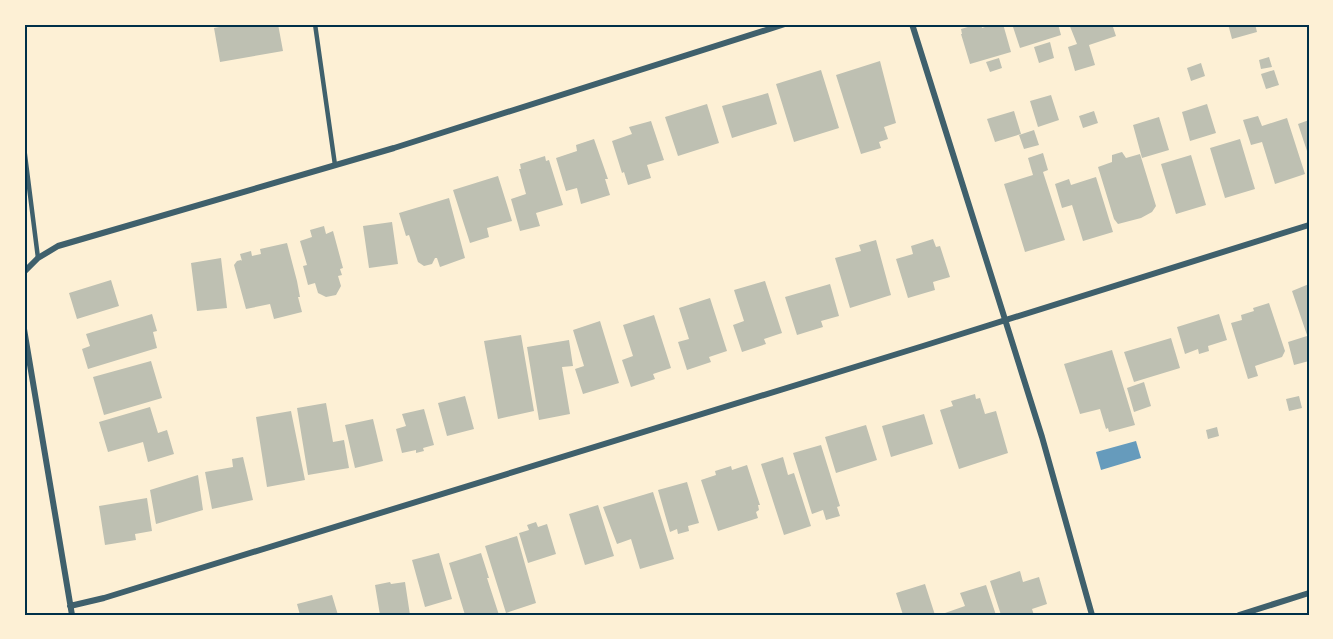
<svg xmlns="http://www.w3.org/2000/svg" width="1333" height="639" viewBox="0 0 1333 639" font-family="'Libre Baskerville',serif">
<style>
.water{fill:#669bbc}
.building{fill:#bec0b2}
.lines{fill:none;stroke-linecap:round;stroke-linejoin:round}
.service{stroke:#3f606c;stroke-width:4.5}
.minor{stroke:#3f606c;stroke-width:6}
.neatline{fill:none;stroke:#003049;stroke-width:2}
</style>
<rect width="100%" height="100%" fill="#fdf0d5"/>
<path class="water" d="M1136,441L1141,458L1101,470L1096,452Z"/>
<path class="building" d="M235,24H278L283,51L220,62L214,28Z
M978,24H981L982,28L994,24H1003L1011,52L970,64L961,34H962L961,29Z
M1012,24H1058L1061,35L1020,48Z
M1069,24H1112L1116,36L1089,45L1095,65L1075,71L1068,47L1077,44Z
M1228,24H1255L1257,32L1232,39Z
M1050,42L1054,58L1039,63L1034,47Z
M1269,57L1272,67L1261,69L1259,60Z
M999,58L1002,68L990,72L986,62Z
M880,61L896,123L884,127L888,139L879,142L881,148L861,154L836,75Z
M1201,63L1205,76L1191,81L1187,68Z
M821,70L839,128L794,142L776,84Z
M1274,70L1279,85L1266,89L1261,74Z
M768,93L777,124L732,138L722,106Z
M1051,95L1059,120L1038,127L1030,101Z
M707,104L719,143L678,156L665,117Z
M1207,104L1216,133L1190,141L1182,112Z
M1014,111L1021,134L995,142L987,119Z
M1094,111L1098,123L1083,128L1079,116Z
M1258,116L1262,126L1287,118L1305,174L1275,184L1262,142L1251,145L1243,120Z
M1159,117L1169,150L1142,158L1133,125Z
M1309,120V157L1298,124Z
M651,121L664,160L647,165L651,178L628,185L624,172L622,173L612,141L632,134L629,127Z
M1034,130L1039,145L1024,149L1019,135Z
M594,139L608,179H605L610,195L581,204L577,188L566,191L556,158L577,151L576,145Z
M1240,139L1255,189L1225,198L1210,148Z
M1122,152L1126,158L1140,154L1156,206L1152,212L1141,218L1118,224L1114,219L1098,167L1112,162V155Z
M1043,153L1048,170L1043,172L1065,240L1025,252L1004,184L1033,175L1028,158Z
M1191,155L1206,205L1176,214L1161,164Z
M545,156L546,161L549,160L563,205L536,213L540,226L520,231L511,199L526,194L519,169H521L520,164Z
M498,176L512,221L487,228L489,237L470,243L453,190Z
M1096,177L1113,232L1083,241L1072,205L1062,208L1055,184L1069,179L1071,185Z
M449,198L465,258L440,267L437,258H435L432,264L424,266L418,262L409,235L406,236L399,213Z
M392,222L398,264L369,268L363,226Z
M324,226L326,234L333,231L343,268L340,269L342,275L338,276L341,286L336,295L326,297L318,293L315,283L308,285L303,266L307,265L300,241L312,237L310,230Z
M933,239L936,247L940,246L950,277L933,282L935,290L908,298L896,259L913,254L911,246Z
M876,240L891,295L850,308L835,258L861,251L859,245Z
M287,243L297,281L300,297H298L302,312L274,319L270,304L246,309L234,265L237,261L241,260L242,261L240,254L251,251L252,256L261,254L260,249Z
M221,258L227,308L197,311L191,263Z
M111,280L119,306L77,319L69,293Z
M765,281L782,333L764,339L766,344L742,352L733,325L744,321L734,290Z
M830,284L839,316L821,321L823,327L797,335L785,297Z
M1309,284V335H1307L1292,291Z
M710,298L727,351L709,357L711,362L687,370L678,342L689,339L679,308Z
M1269,303L1285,351L1282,357L1255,366L1258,376L1248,379L1231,323L1242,320L1241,315L1254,311L1253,308Z
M152,314L157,331L153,332L157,348L88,369L82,349L90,346L86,334Z
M1219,314L1227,340L1208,346L1209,351L1199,354L1198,349L1185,354L1177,327Z
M654,315L671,368L653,374L655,379L631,387L622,360L633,356L623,325Z
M600,321L619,383L583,394L575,369L584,366L573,330Z
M521,335L534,411L498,419L484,341Z
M1307,336L1309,361L1294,365L1288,342Z
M1171,338L1180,368L1134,382L1124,352Z
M569,340L573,366L562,367L570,414L539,420L527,347Z
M1112,350L1135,425L1109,432L1108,428L1106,429L1100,409L1080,414L1064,364Z
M151,361L162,398L104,415L93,377Z
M1144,382L1151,406L1134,412L1127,388Z
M975,394L976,399L980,398L985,414L996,411L1008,453L959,469L940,410L953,406L951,401Z
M465,396L474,429L447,436L438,403Z
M1299,396L1302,408L1289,411L1286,399Z
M326,403L333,442L344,440L349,468L308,475L297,408Z
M150,407L158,433L167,430L174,454L148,462L143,442L108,452L99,422Z
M424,409L434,445L423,448L424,451L416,453V450L402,453L396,429L406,426L402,414Z
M291,411L305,480L267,487L256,417Z
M924,414L933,444L891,457L882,426Z
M373,419L383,461L355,468L345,425Z
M866,425L877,460L836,473L825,437Z
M1217,427L1219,436L1208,439L1206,430Z
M821,445L840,506L837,507L840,516L826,520L823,510L812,514L793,453Z
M243,457L253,500L212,509L205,472L233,467L232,459Z
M783,457L788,475L794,473L811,526L784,535L761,464Z
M747,465L760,505H758L759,510L756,512L758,518L718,531L701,480L716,475L715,471L731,466L732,470Z
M198,475L203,510L156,524L150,490Z
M687,482L699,523L688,526L689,531L678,534L677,529L670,532L658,490Z
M653,492L674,559L640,569L631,539L617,544L603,507Z
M147,498L152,531L135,534L136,540L105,545L99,506Z
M598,505L614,556L585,565L569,514Z
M536,522L538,527L547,524L556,554L528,563L519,533L529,530L527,525Z
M517,536L536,603L506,613L485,546Z
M439,553L452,599L425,607L412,560Z
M481,553L489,578H487L499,615H465L449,563Z
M1020,571L1023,582L1039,577L1047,604L1032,609L1034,615H1001L990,581Z
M390,582L391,584L405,582L410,615H380L375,585Z
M925,584L935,615H903L896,593Z
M986,585L996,615H946L945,613L965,606L960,593Z
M332,595L338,615H300L297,604Z"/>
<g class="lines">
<path class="service" d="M315,24L335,165
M24,147L38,258"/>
<path class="minor" d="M912,24L1042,437L1092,615
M24,272L38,258L58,246L394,148L785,24
M24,329L72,615
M70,606L104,598L923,346L1309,225
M1239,615L1309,593"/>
</g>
<rect width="1333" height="639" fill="none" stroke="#fdf0d5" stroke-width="51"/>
<rect x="26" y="26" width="1282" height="588" class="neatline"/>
</svg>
